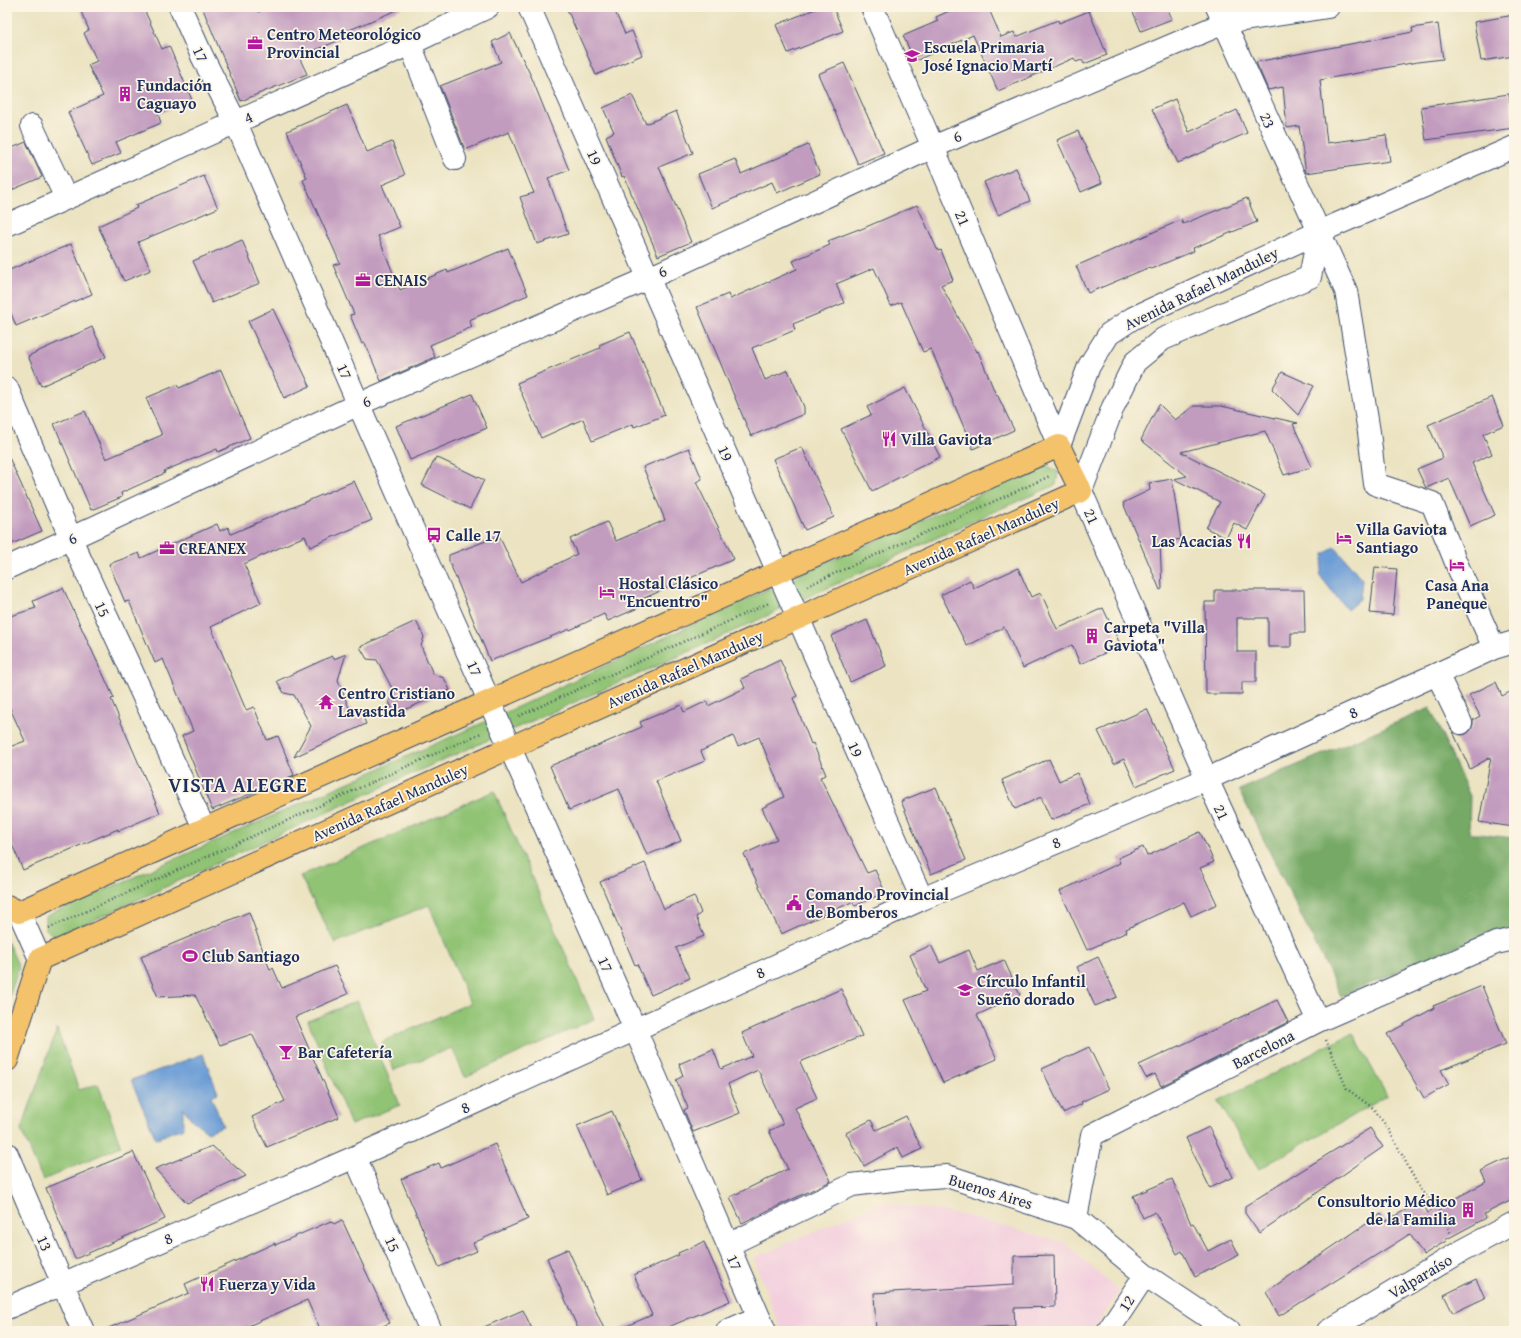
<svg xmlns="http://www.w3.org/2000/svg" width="1521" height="1338" viewBox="0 0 1521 1338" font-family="'Gentium Book Plus',serif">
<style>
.built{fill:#f3cfde}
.green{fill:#90c373;stroke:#567968}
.forest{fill:#74a965;stroke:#486c62}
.water{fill:#6c9dd6;stroke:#44669a}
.building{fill:#c29cbf}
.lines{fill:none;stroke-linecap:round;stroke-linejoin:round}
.minor-casing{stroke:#3a4a6d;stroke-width:24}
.major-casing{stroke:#3a4a6d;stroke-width:24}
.path{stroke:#3a4a6d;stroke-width:2.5;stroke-dasharray:1 3;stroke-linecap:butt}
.minor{stroke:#fff;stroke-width:22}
.major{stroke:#f3c26a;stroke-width:22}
.labels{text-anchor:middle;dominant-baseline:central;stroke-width:3.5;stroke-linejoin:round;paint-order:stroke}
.poi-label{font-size:16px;font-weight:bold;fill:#1b2f5e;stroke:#fcf5e5;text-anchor:start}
.street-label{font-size:16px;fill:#1b2f5e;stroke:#fcf5e5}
.district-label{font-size:20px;font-weight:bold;letter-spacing:1px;fill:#1b2f5e;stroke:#fcf5e5}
</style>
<rect width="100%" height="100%" fill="#fcf5e5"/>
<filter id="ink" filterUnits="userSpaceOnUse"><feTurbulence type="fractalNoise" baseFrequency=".025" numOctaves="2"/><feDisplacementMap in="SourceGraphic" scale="8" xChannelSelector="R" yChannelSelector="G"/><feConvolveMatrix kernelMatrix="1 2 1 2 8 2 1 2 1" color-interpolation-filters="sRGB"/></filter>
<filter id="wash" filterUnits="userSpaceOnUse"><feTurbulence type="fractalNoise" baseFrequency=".012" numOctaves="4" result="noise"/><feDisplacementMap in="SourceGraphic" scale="16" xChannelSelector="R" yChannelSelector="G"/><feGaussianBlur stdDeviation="0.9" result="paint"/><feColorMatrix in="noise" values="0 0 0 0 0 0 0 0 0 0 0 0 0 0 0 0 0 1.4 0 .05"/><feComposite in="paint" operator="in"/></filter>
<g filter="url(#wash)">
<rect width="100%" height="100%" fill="#ebe3c1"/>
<path class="built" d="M882,1202L963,1215L1064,1242L1119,1292L1092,1331H781L754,1258Z"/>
<path class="green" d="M1046,465L1058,472L1056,485L986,515L693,650L391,783L55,938L46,929V916L496,717L783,582Z
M494,791L594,1019L465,1077L452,1048L394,1070L382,1042L470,1003L429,905L335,943L300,876Z
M7,941L19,967L7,1004Z
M357,1001L400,1105L351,1125L308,1021Z
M57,1029L79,1090L98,1084L121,1146L43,1180L21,1130Z
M1353,1033L1387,1096L1259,1169L1218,1101Z"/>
<path class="forest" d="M1430,708L1470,796L1469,833L1514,838V928L1494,931L1341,996L1239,790Z"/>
<path class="water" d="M1335,547L1362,579L1360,599L1347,610L1320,576L1324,554Z
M203,1054L218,1093L211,1096L223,1126L208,1132L192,1120L183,1108V1129L174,1131L156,1139L131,1080Z"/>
<g id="blocks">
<path class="building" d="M79,7H143L162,49L169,46L192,100L158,114L161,123L116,142L121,153L92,165L68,112L103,96L88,65L97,61L84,33L89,30Z
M202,7H256L258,12L271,7H404L347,31L349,36L299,57L307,74L241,101Z
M566,7H613L625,34L632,31L642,55L596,75Z
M820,7H833L843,31L788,53L776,25Z
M958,7H988L1001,37L1014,32L1016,37L1058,20L1059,23L1089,11L1107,55L1084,64L1082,60L1076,62L1074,58L998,91L973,35L915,61L903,36L938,21L936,17Z
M1131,7H1167L1172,19L1141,31Z
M1514,15V56L1481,61L1474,22Z
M1438,24L1443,59L1417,62L1320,80L1327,143L1386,135L1390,161L1306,173L1299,126L1287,128L1283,87L1268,90L1256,62L1413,32L1412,28Z
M510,33L531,76L569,170L548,178L568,234L537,244L520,197L534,193L509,132L465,150L440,86L501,62L492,42Z
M844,63L884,153L858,164L818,74Z
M1509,94L1514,128L1426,140L1421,107Z
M632,95L646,124L676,111L693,153L659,167L691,242L658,256L624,176L622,177L606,136L614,132L603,108Z
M1175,99L1189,132L1237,110L1247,133L1178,163L1152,109Z
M347,105L367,152L392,142L405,175L382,185L400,227L378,236L400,290L447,270L448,273L508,248L528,295L469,320L472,327L430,345L435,357L381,381L365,343L362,344L350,315L354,314L333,265L340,263L303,180L307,178L287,131Z
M1078,131L1102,183L1081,192L1057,140Z
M26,142L42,177L7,192V150Z
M808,145L820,174L777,193L772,182L712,208L698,174L735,159L741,174Z
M1016,168L1030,201L998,215L984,182Z
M204,176L218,208L138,242L151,270L124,281L98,226L137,208L136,205Z
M1247,198L1257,222L1193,248L1194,251L1151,269L1150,267L1088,293L1076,266L1181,220L1183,224Z
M917,205L938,251L941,250L953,280L941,285L977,352L978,351L996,395L997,394L1014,430L973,449L931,349L923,352L901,302L891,306L874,268L836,284L844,303L793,324L795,330L752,348L765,380L788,370L804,407V414L751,436L697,307L728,294L730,299L797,269L793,261L830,245L828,241L859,229V230Z
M242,240L260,283L212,303L193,261Z
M71,244L92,294L16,326L7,303V271Z
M273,309L310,386L284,398L248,321Z
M92,327L106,357L41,386L28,356Z
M630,332L665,415L634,427L633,424L592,441L583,419L541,438L517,383L600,348L599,345Z
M221,370L250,438L218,452L217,449L164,471L165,473L121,493L122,497L91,510L54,424L85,411L106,459L162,435L146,398L177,385L179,388Z
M1282,372L1314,386L1298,415L1272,389Z
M905,388L940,457L872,491L841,429L871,415L867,407Z
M472,394L487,428L410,460L396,426Z
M1492,397L1504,425L1483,434L1492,454L1472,463L1495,515L1470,526L1449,478L1426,488L1417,469L1443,458L1428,425Z
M1159,404L1175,420L1194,406H1221L1298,423L1293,424L1312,467L1284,475L1265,431L1181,452L1265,495L1247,530L1234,523L1226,538L1206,528L1220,502L1174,479L1187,476L1141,440Z
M802,447L834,517L805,530L773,459Z
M689,448L702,479L696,482L734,559L642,599L645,605L608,621L604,614L570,630V629L490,661L449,561V555L499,536L521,582L577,554L570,539L607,522L616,541L665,520L643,467Z
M7,453L42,531L7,546Z
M436,457L484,480L470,509L422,485Z
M1172,479L1181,539L1160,543L1162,589L1160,590L1123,503L1150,490L1149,483Z
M354,481L372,520L310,547L305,536L244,564L261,603L211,627L246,710L254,707L267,740L278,736L294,775L212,810L182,736L193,731L163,659L155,663L129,601L125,602L109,564L139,553L141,558L217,524L220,531L228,527L231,534Z
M1375,567L1397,569L1393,615L1370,613Z
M1018,568L1031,597L1041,593L1057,629L1103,608L1121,646L1080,664L1072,645L1023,668L1004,627L967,646L941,595L970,580L974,588Z
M63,588L114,698L111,699L160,813L118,831V829L23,870L7,833V748L25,741L7,702V617L36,608L33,601Z
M1215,590H1304L1305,633H1291V647H1268V618H1237V652H1256V682H1242V694H1206L1205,602H1215Z
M867,620L886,666L850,682L831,636Z
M416,621L424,637L421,646L433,674L444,678L450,690L395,714L389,702L394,692L377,660L367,659L360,647Z
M346,654L338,680L349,708L361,712L366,724L294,757L311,726L294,695L284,693L277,681L332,656L334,659Z
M780,660L797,696L793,698L811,744L813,743L826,775L820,777L867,873L875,870L885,892L855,906L852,902L781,934L744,854L777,839L762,808L784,797L759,737L738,746L733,736L701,751L705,761L656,781L681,841L647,855L619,789L569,810L550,766L642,727L640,722L681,705L684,712L707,701L708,706L745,688L741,679Z
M1496,682L1502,696L1514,690V827L1479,822L1491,757L1470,769L1453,732L1461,735L1466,734L1471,730L1473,724V720L1480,716L1469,695Z
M1147,709L1175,769L1136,786L1124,759L1114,764L1098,731Z
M1049,759L1059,781L1077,773L1090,804L1051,820L1041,797L1015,809L1002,780Z
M936,787L966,860L931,874L901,801Z
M1200,832L1214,862L1200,868L1217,904L1191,916L1184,902L1126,929L1127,932L1087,950L1060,891L1120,863L1118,858L1143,847L1147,856Z
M645,863L664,909L694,896L701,913L696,917L704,936L676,948L690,978L651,995L637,964L635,965L600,882Z
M249,912L270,970L273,968L282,988L335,966L348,994L295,1017L339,1117L267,1147L252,1117L285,1101L252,1034L220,1045L195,995L158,997L141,957Z
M931,945L940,963L969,950L978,971L1004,960L1020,995L977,1015L997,1059L943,1083L905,1000L926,991L910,955Z
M1098,957L1117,997L1095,1006L1077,967Z
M1482,986L1506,1044L1441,1070L1449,1084L1424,1098L1387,1034L1434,1008L1433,1006Z
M841,989L862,1036L800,1062L817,1098L795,1108L831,1181L742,1223L730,1197L788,1169L769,1131L783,1124L758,1070L728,1084L740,1113L693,1132L684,1110L688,1108L676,1080L683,1076L679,1064L713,1049L721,1069L752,1056L742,1033Z
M1277,1000L1288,1022L1161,1086L1155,1074L1146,1078L1139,1065Z
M1089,1047L1109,1089L1081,1102L1082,1104L1063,1113L1042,1069Z
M612,1111L642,1180L607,1195L577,1126Z
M906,1116L922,1149L903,1158L898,1147L864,1166L846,1133L871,1120L876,1130Z
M1209,1127L1233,1177L1210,1188L1186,1138Z
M1370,1128L1383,1147L1259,1233L1245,1213V1206Z
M495,1144L528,1219L473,1243L477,1251L439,1267L401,1179L439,1163L441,1168Z
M212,1146L246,1176L187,1203L155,1169Z
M133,1152L165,1219L75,1259L46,1188Z
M1514,1155V1199L1484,1214L1486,1218L1445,1240L1446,1241L1423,1255L1410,1234L1279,1316L1266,1292L1381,1214L1386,1221L1421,1201L1428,1213L1486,1182L1481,1171Z
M1172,1179L1191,1224L1193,1223L1208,1251L1231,1239L1239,1255L1195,1277L1182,1251L1177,1254L1155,1212L1143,1218L1133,1196Z
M342,1220L390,1323L371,1331H321L307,1300L237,1331H102L189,1293L185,1284L275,1243V1245L331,1221L334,1224Z
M704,1242L730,1301L659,1331H615L652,1315L634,1275L679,1255L678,1253Z
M568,1249L605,1331H579L547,1258Z
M1054,1255L1055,1307L1014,1308L1015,1326L876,1331L874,1293L1014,1285V1256Z
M1476,1279L1485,1298L1453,1313L1444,1295Z
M523,1310L533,1331H475Z"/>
</g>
</g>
<g filter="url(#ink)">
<use href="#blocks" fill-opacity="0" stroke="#3a4a6d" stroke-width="1"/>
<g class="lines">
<g class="minor-casing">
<path id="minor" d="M180,7L202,56L236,123L419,543L635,1029L765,1331
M529,7L922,899
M872,7L933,147L1059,446
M1217,7L1346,291L1369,432L1375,484L1432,503L1457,565L1494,648
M410,44L455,159
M32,126L66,198
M7,225L410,44L488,7
M7,388L71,539L204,828
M1059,446L1089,366L1109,334L1133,318L1319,232L1514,147
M7,568L359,404L649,278L933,147L1224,23L1328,7
M1437,674L1461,723
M19,912L40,959
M1318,1021L1207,779L1081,491L1113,407L1135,362L1163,339L1310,277L1319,232
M7,1154L83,1331
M355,1157L431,1331
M1076,1218L1092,1135L1318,1021L1496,943L1514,939
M728,1245L852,1185L900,1179L947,1176L1076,1218L1145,1275L1229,1331
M7,1308L355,1157L922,899L1207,779L1494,648L1514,642
M727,1331L759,1317
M1108,1331L1145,1275
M1328,1331L1460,1252L1514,1223"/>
</g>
<g class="major-casing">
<path id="major" d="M7,906L19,912L1059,446L1081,491L40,959L7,1060"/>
</g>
<path class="path" d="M807,586L1050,476
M519,716L769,603
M49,928L481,733
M1326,1040L1347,1089L1373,1108L1389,1130L1421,1191L1437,1206L1451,1234"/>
<use href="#minor" class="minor"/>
<use href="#major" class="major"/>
</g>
</g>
<defs>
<g id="office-bare" transform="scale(1.2)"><path d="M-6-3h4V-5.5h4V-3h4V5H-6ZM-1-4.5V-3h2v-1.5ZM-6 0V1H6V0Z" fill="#b5179e" stroke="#fcf5e5" stroke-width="2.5" paint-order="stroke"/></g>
<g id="school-bare" transform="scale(1.2)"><path d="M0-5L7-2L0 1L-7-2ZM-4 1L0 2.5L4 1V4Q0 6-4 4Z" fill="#b5179e" stroke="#fcf5e5" stroke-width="2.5" paint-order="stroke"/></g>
<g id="building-bare" transform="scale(1.2)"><path d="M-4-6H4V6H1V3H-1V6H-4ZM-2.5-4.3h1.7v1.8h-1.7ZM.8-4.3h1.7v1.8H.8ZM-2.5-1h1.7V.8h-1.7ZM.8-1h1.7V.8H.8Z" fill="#b5179e" stroke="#fcf5e5" stroke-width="2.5" paint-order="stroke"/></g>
<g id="restaurant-bare" transform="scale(1.2)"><path d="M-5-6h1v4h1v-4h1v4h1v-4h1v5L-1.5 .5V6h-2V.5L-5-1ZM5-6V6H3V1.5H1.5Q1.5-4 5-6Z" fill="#b5179e" stroke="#fcf5e5" stroke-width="2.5" paint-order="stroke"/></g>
<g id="bus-bare" transform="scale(1.2)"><path d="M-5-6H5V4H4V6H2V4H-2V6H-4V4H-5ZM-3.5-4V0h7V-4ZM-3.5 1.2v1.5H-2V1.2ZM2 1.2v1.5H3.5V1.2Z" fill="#b5179e" stroke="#fcf5e5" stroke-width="2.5" paint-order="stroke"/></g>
<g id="hotel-bare" transform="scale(1.2)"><path d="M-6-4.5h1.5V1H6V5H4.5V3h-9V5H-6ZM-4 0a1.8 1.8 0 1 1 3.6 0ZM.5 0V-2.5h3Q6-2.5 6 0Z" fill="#b5179e" stroke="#fcf5e5" stroke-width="2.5" paint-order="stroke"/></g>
<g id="temple-bare" transform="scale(1.2)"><path d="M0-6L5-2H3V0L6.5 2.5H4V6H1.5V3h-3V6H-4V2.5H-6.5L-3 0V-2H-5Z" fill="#b5179e" stroke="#fcf5e5" stroke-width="2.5" paint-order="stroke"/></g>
<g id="civic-bare" transform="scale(1.2)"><path d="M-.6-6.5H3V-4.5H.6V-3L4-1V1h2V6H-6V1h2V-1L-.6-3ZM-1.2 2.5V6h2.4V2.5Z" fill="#b5179e" stroke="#fcf5e5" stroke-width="2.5" paint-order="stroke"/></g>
<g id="stadium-bare" transform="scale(1.2)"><path d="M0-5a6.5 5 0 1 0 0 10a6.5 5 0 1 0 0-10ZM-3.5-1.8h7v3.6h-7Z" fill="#b5179e" stroke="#fcf5e5" stroke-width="2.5" paint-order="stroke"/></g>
<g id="bar-bare" transform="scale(1.2)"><path d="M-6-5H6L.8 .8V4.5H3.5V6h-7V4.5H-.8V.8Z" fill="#b5179e" stroke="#fcf5e5" stroke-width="2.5" paint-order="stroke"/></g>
</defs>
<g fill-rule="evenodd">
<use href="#office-bare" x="255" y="43"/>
<use href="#school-bare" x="912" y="56"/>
<use href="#building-bare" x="125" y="94"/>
<use href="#office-bare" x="363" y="280"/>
<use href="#restaurant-bare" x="889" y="439"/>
<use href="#bus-bare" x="434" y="535"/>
<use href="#hotel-bare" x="1344" y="538"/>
<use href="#restaurant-bare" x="1244" y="541"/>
<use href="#office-bare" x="167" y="548"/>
<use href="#hotel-bare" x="1457" y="565"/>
<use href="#hotel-bare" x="607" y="592"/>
<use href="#building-bare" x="1092" y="636"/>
<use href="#temple-bare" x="326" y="702"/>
<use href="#civic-bare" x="794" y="903"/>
<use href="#stadium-bare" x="190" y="956"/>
<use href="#school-bare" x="965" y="990"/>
<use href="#bar-bare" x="286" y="1052"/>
<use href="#building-bare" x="1468" y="1210"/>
<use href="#restaurant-bare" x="207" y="1284"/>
</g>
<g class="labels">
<g class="poi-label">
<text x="267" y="34">Centro Meteorológico<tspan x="267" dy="18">Provincial</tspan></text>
<text x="924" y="47">Escuela Primaria<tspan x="924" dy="18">José Ignacio Martí</tspan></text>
<text x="137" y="85">Fundación<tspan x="137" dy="18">Caguayo</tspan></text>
<text x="375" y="280">CENAIS</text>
<text x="901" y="439">Villa Gaviota</text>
<text x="1356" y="529">Villa Gaviota<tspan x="1356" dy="18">Santiago</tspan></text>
<text x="446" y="535">Calle 17</text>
<text x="1232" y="541" text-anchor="end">Las Acacias</text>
<text x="179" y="548">CREANEX</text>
<text x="619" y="583">Hostal Clásico<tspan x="619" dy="18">"Encuentro"</tspan></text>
<text x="1457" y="585" text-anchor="middle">Casa Ana<tspan x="1457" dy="18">Paneque</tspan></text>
<text x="1104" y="627">Carpeta "Villa<tspan x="1104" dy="18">Gaviota"</tspan></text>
<text x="338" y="693">Centro Cristiano<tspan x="338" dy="18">Lavastida</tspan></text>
<text x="806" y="894">Comando Provincial<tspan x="806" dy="18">de Bomberos</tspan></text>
<text x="202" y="956">Club Santiago</text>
<text x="977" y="981">Círculo Infantil<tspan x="977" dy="18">Sueño dorado</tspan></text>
<text x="298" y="1052">Bar Cafetería</text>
<text x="1456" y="1201" text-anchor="end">Consultorio Médico<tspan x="1456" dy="18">de la Familia</tspan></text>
<text x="219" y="1284">Fuerza y Vida</text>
</g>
<g class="street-label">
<text transform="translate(201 54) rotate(65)">17</text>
<text transform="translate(248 117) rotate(-24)">4</text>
<text transform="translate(1268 120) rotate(66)">23</text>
<text transform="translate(957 136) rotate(-23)">6</text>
<text transform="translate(595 157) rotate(66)">19</text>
<text transform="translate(963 218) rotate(67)">21</text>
<text transform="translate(662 271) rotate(-25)">6</text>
<text transform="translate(1201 288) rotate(-26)">Avenida Rafael Manduley</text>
<text transform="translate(345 371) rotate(66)">17</text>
<text transform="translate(366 401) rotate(-24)">6</text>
<text transform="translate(726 453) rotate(66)">19</text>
<text transform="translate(1092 516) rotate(66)">21</text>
<text transform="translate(981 536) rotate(-24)">Avenida Rafael Manduley</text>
<text transform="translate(72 538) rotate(-25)">6</text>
<text transform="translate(103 609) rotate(65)">15</text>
<text transform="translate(475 668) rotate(66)">17</text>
<text transform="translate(685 669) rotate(-24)">Avenida Rafael Manduley</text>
<text transform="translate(1353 712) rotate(-25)">8</text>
<text transform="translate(856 749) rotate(66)">19</text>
<text transform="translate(390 802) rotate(-24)">Avenida Rafael Manduley</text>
<text transform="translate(1222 812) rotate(65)">21</text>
<text transform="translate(1056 842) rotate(-23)">8</text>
<text transform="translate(606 964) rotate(66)">17</text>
<text transform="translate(760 972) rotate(-24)">8</text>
<text transform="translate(1263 1049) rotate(-27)">Barcelona</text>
<text transform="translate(465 1107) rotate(-25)">8</text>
<text transform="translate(991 1191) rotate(17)">Buenos Aires</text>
<text transform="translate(168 1238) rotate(-23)">8</text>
<text transform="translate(45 1243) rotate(67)">13</text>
<text transform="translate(393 1244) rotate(67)">15</text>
<text transform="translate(735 1262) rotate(66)">17</text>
<text transform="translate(1420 1276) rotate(-31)">Valparaíso</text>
<text transform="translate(1126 1303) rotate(-57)">12</text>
</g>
<g class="district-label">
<text x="238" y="784">VISTA ALEGRE</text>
</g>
</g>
<rect width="1521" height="1338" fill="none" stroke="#fcf5e5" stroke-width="24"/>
</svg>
